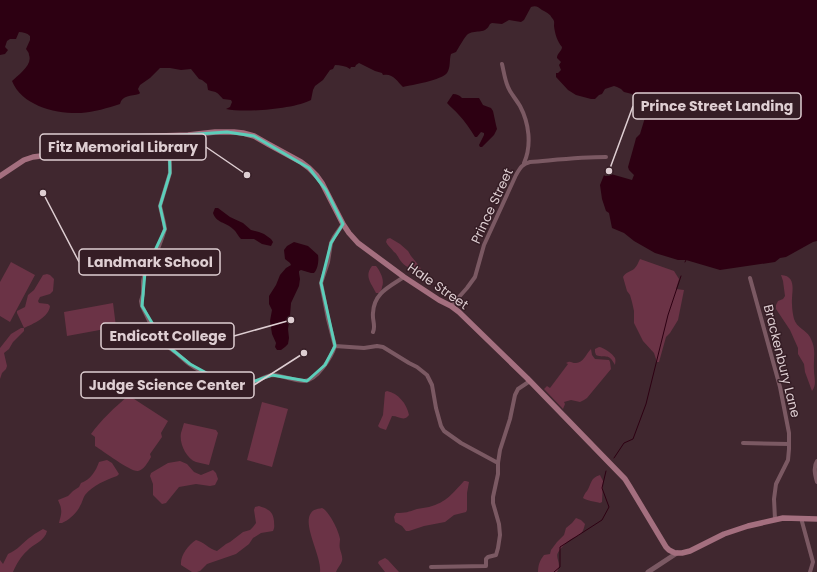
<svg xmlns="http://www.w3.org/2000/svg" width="817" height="572" viewBox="0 0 817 572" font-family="Poppins,sans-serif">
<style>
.green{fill:#6b3346}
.water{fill:#2d0012}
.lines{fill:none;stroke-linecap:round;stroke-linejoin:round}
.stream{stroke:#2d0012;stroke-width:1}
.minor{stroke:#7b5963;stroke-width:4}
.tertiary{stroke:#7b5963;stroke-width:5}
.secondary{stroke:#a46f7f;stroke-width:5.5}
.marked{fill:none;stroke:#5cceba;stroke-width:3;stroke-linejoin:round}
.labels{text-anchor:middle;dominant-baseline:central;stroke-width:3;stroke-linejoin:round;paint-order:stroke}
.street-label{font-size:13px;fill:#deced2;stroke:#351d25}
.leader{fill:none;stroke:#deced2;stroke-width:1.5}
.callout-dot{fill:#deced2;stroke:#351d25;stroke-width:1.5}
.callout{fill:#351d25;stroke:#deced2;stroke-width:1.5}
.callout-label{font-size:14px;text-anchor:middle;font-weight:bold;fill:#deced2}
</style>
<rect width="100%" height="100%" fill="#40272f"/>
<path class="green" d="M390,238L400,244L408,251L411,256L420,267L421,270L419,272C412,270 404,266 400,260C398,257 397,254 394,252C391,248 388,246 386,242L387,239Z
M640,259L674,271L679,279L676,289L684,290L678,320L670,333L666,337L659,362H657L654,353L643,341L634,323V311L632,302L630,295L627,291L623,277C626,272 630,272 634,269C637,266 638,263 640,259Z
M11,262L35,275L10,322L0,316V282Z
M372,266H376C380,271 385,280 382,287C382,290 380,291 379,293H376C371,283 364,276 372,266Z
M47,274L50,275L54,279L53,291L50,294L40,297L38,301L39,303L48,304L50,306C49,317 33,324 24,328L17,313V311L25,307L28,295L34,290L43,275Z
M781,275C798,276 791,293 792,304C792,309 793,315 794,319C797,328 806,330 810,337C817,350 813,358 814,370C814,377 817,385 812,391L805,372L804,364L798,354V348L790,330L776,309V305L778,301L783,299L785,296L783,281Z
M113,303L116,327L67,336L64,312Z
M21,328H24V331L13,342L9,349L4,353L7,366L6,369L2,373L0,379V348L11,334Z
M599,347C603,347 613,354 615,358C616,361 615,363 615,365C608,352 607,359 596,355L595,352V349Z
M591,349L592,355L595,359L609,360L610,362L611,369L587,398L584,400L580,402L571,400L564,402L565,404L563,409L544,389L547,386L550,388L568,364L566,363C571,360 571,363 576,363C583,363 586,354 591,349Z
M387,391C398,393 407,404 409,415C404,422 399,416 392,416L386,430L380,428L378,426L383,415L385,392Z
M128,396L131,397L168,421L161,433L162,437L150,454L151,457C148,462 144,470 138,471C131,472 103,451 95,446V437L91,434C102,419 114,408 128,396Z
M262,402L288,409L272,467L247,460Z
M184,423L216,430L218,433L209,465C205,464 200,463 196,462C186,458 179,443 181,433C182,430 183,426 184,423Z
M107,460L112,463L119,474L117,476C106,480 93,485 85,495C83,498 82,503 80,506C77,513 69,520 62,523H59C60,518 62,514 61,509C61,506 59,503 58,500L68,496L73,491L79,487L81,483C90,480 96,471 99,462Z
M180,461L187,464L194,472L201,475L213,470L216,473L218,479L215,485L210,486L196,484L179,487L166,503L162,504L153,495V484L150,476L151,473L168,463Z
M600,475L603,481L602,502L600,503C596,502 585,500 583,498C584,495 585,493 587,491C592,483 590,478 600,475Z
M464,481H466L469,482L467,493V510L466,512L454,515L445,522L424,526L409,531H406L402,526L395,522L394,517L396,513C406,513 408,512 417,509C421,508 425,508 429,507C447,502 452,494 464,481Z
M259,506C268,509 273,511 274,521C274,525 275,527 273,531L261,533L253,538L249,544L236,554L207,564L200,571L197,572H192L181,565C180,556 188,545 196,540C204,542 209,549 217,551L226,544L230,542L243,532L250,530L253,527L256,523L254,510L255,507Z
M322,508C329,511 339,531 340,539C340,543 339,545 340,549C341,553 343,557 342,561C341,565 337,568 336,572H320C322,557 302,525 311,513C313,509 318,509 322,508Z
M576,518L581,520L585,524C583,533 581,535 573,538C569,540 562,546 559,551C555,556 559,560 559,566C559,568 558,570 557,572H538C538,565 540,560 544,555L550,554L551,550L557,542L564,535L566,528L572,523Z
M43,529L47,531C45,541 33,544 27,551C21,556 16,565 13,572H0V560L3,564L8,554C18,550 23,542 32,536C35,533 40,531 43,529Z
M385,558L388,560L399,572H385L378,563L379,561Z"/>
<path class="water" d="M0,0H817V241L813,242L786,257L780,258L775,262L720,270L686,260H678L655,253L634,241L624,233L612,228L609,213L606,211L602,199L600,185L604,175L605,176H609L611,174L632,180L634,175L629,170L628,167L635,142L636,138L640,134L647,111V103L644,102L638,103L634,96L632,94L624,92L621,89L617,87L614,86L605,89L602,94L599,95L595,99H591L576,95L568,90L556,77V73H558L561,70L559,65L561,62L557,58C557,53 562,51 562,47C557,41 555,34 554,26C554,23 555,21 552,18C550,14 546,12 542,10C538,7 536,5 531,7L524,20L521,22L509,20L502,24L492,23L490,24C485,35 477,29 468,34C465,36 458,49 456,52L451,54C449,60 451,67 447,73C442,80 412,85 403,87C397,81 393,73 383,75L382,73L375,71L359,63L356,65L355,67H351L350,69C346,66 340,65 335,65L333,69L330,70L323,80L315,86L313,90L311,100C295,109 244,113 226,109L230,107L232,102L231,100L223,99C216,91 218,93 208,90L207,84L202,80L199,79L191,69L181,70L170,68H160L150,78L140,85L138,89L140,93L139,94C131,96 122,95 120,104C108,108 94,112 81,113C56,114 22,106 12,81C18,75 33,65 29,55C29,52 27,51 26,49L30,40V36C27,33 23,32 19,32L16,39H10L7,41L5,47L8,50L5,54L0,55Z
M453,94C457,94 459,95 462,98H479L483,105L491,108L493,111L496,125L497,129L494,135L482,147H480L479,145L484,135V133L481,132L477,137H475C470,129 465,121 458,114C455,110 450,107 447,103Z
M215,208H218L230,217L243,223L251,230L259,232L264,234L271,239L273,242L271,246L262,244L254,239H241C238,236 236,231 233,229C226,222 216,223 213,213Z
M294,242L308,246L318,255C319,260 318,269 314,273H311L301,270L299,271V273L300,279L299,286L291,303L290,316L288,329L289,338L288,344L285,347L281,350H277L275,347L276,343L272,334L270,321L272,310L269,304V296L276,285L280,275L286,268L291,265L290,263L285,259L284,250L287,246Z"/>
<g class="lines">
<path class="stream" d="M685,262L686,260
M614,458L624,443L633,439L646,404L668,315L681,276
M554,572L560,567V547L602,520L609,507L602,488L606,471"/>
<path class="minor" d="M502,64C504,72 505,83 510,91C513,96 517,101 520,106C529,123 532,145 524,163
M169,136L170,166V173L160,206L164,223L165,229L162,238L156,254L145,272L143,281V294L141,301L142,306C147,316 152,329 159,338C164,344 169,348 175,352C180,356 184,360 189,364C200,372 230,386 243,386C254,386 262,375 274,375C284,376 295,381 304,381C317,381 332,356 335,346L328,319L321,283L328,262L331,243L334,237L343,224
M750,278L780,387L789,433V449L788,460L776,484L774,499L775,519
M451,306L467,288L475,277L484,245L516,175C520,168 522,164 530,162C555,160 580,157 606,157
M373,332C376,326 372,320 373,313C374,293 389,287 404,277
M335,346L364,348L377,346L383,347L409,363L417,367L427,375L432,385L436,408L441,426L444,431L461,443L498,463
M743,443L789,444
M817,461C813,467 815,475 817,482
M801,518L813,562L810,572
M431,567L486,566V559L488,557L496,555L498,548L500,535L499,524L493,503V497L498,474V463L500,450L510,419L515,395L518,389L530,381"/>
<path class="tertiary" d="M648,572L677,553"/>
<path class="secondary" d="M0,176L24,160L33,157L65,153L103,142L130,137L188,135L215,132H234L243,133L254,136L268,144L301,162L309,168L317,176L322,183L343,224L349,233L358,243L404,277L439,300L451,306L459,312L527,378L625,479L630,487L666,547L669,550L675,553H682L690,551L724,534L748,526L783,518L817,519"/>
</g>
<path class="marked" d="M227,132L254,136L309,168L326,190L343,224L331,243L321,283L335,346L325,365L307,381L272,375L241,386L212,376L190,364L164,343L142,306L145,272L165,229L160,206L170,173L169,136Z"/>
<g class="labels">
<g class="street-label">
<text transform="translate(492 206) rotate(-65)">Prince Street</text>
<text transform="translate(438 286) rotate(35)">Hale Street</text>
<text transform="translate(782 361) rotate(76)">Brackenbury Lane</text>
</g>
</g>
<path class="leader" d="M609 171L633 106M247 175L206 147M43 193L79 262M291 320L234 336M304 353L254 385"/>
<g class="callout-dot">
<circle cx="609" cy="171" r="4"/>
<circle cx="247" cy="175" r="4"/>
<circle cx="43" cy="193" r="4"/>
<circle cx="291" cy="320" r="4"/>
<circle cx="304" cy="353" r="4"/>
</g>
<g class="callout">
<rect x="633" y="93" width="168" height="26" rx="4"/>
<rect x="40" y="134" width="166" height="26" rx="4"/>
<rect x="79" y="249" width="141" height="26" rx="4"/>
<rect x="101" y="323" width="133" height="26" rx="4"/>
<rect x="81" y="372" width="173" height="26" rx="4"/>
</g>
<g class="callout-label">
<text x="717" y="111">Prince Street Landing</text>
<text x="123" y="152">Fitz Memorial Library</text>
<text x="150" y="267">Landmark School</text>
<text x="168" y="341">Endicott College</text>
<text x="167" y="390">Judge Science Center</text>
</g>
</svg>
